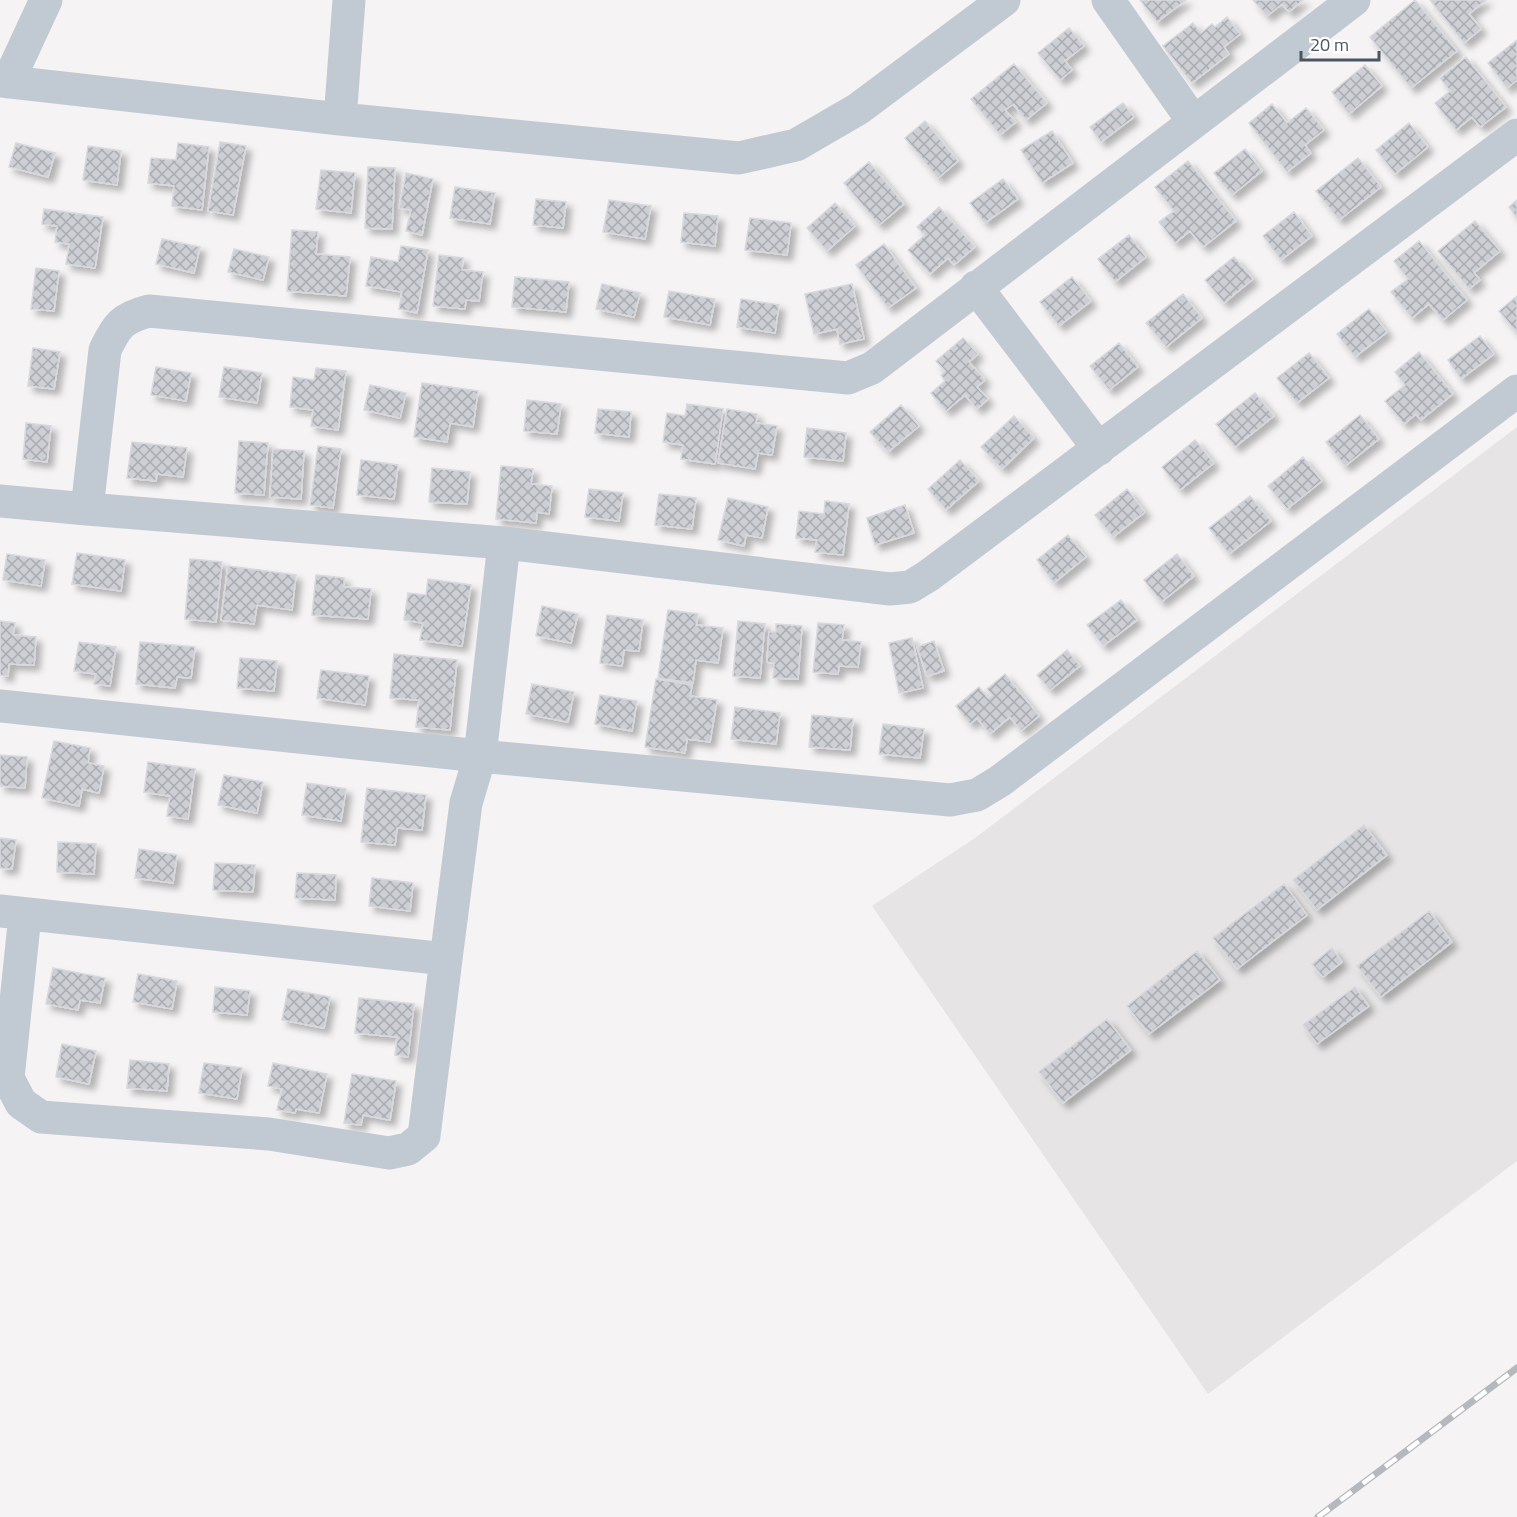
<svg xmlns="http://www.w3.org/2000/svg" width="1517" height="1517" viewBox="0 0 1517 1517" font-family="'Titillium Web',sans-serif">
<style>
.education{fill:#e6e4e5}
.building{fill:url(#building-cross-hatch);stroke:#d7d9de;stroke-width:1.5;filter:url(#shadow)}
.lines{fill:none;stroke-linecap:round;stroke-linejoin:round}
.minor{stroke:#c1cad2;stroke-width:33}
.rail-casing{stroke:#b5b8bd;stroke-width:7}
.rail{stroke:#fff;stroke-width:4.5;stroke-dasharray:14;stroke-linecap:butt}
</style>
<defs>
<pattern id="building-cross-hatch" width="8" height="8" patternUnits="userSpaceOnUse" patternTransform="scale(1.5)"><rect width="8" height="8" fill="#cdcfd5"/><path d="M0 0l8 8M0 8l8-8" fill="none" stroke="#a8abb0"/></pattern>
<filter id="shadow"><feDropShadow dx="5.5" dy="5.5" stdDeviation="3" flood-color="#0004"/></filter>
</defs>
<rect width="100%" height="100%" fill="#f5f3f3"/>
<path class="education" d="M1517,427V1161L1208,1394L872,906L975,838Z"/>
<path class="building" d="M1140,0H1186L1157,22Z
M1253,0H1303L1289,12L1282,4L1267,16Z
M1415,0L1457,51L1411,88L1370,37Z
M1430,0H1486L1469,14L1481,29L1464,43Z
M1227,17L1240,34L1224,47L1229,54L1192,83L1163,46L1193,23L1201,33L1212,24L1215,27Z
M1069,28L1084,46L1065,61L1072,70L1060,80L1038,53Z
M1517,40V80L1507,88L1488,63Z
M1466,57L1506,107L1480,127L1472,117L1456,130L1435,103L1450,91L1440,78Z
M1014,64L1047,103L1026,120L1013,104L1005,110L1016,122L1000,135L971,99Z
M1365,65L1382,86L1349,114L1332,92Z
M1123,103L1134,117L1101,142L1090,127Z
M1272,104L1287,123L1306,108L1324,130L1305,145L1311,153L1287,172L1249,123Z
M925,121L958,161L938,178L905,138Z
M1409,123L1428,147L1395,174L1376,150Z
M1052,131L1073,163L1042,183L1021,150Z
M220,142L246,146L233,215L208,211Z
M16,143L55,153L48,177L9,167Z
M178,143L209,147L202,210L172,206L174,186L148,183L151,158L176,160Z
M88,146L121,151L117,185L83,180Z
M1245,149L1262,171L1232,195L1214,173Z
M1358,158L1381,187L1339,220L1316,191Z
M1188,161L1236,221L1203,247L1190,231L1175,243L1159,222L1174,211L1155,187Z
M869,162L904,204L879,225L844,183Z
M368,167L395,168L392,229L365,228Z
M321,170L355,173L351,213L316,209Z
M406,173L433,179L422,235L406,231L411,210L399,208Z
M1003,179L1018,199L985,223L970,203Z
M455,187L495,193L490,224L450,218Z
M536,199L566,202L563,228L533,225Z
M609,200L651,206L645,239L603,232Z
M1517,200V218L1509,207Z
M835,203L855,226L827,251L807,228Z
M939,207L975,247L954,265L948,258L930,274L908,250L925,235L917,227Z
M44,209L103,217L95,268L66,264L69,244L55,242L57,226L42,224Z
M1294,212L1312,236L1281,260L1263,236Z
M684,213L718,216L715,246L681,242Z
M750,218L791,223L787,255L745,250Z
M1475,221L1500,251L1474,273L1480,280L1469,289L1438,251Z
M292,230L318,232L316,254L350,257L346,296L287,291Z
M1129,235L1146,257L1115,282L1098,259Z
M162,239L200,247L194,273L156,264Z
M1419,241L1467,300L1443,320L1429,304L1412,318L1391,292L1408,279L1394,261Z
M884,244L916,288L888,308L856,265Z
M401,246L428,250L417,313L399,309L402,292L366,286L371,257L398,262Z
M234,249L269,257L263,280L228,272Z
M439,255L463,258L462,270L483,272L479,301L466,300L465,309L433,306Z
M1234,257L1253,279L1224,303L1205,280Z
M36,268L59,271L54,311L31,309Z
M515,277L569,282L566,312L512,307Z
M1072,277L1091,301L1059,326L1040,302Z
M602,284L640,293L634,317L596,309Z
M852,284L864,339L840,344L837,329L814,334L805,294Z
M669,291L715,299L710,325L664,317Z
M1183,294L1202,318L1166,347L1146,323Z
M1517,296V333L1499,311Z
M741,299L779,305L775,333L737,327Z
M1369,309L1387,332L1355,357L1337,334Z
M1480,336L1494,354L1461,379L1448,360Z
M963,338L978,354L969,362L985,380L977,387L988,399L977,409L965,395L946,411L931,393L945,381L941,375L945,371L936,361Z
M1119,343L1138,367L1109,390L1090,366Z
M33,348L60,352L54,389L28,386Z
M1419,352L1453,394L1421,420L1416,414L1404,424L1385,401L1405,385L1395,372Z
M1309,353L1329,378L1297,403L1277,378Z
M156,367L191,373L186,401L151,395Z
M224,367L262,373L257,403L219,397Z
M316,368L346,371L338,430L311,426L313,410L290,407L293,377L314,380Z
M422,383L478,391L473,427L450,423L447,442L414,437Z
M370,385L406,393L400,418L364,410Z
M1255,393L1274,416L1235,447L1216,424Z
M527,400L561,404L557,434L524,431Z
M687,404L723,409L715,464L681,459L683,445L663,442L667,413L685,416Z
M901,405L919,426L888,452L870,432Z
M598,409L631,412L629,437L595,433Z
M727,409L757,414L756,423L777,426L772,455L758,453L755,469L718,463Z
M1360,415L1379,439L1345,466L1326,442Z
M1014,416L1034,438L1002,469L981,447Z
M26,423L51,426L47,462L23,459Z
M807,428L846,433L843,461L804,457Z
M1195,440L1214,463L1180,490L1162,467Z
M239,441L268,443L264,495L235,493Z
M132,442L187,448L183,477L157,474L156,481L127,478Z
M318,446L341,449L333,508L310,505Z
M273,449L304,451L301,499L270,497Z
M1303,457L1322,481L1287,509L1268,486Z
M361,460L398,465L394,499L357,495Z
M960,460L979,481L946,510L928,489Z
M501,466L533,469L531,484L552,486L549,514L537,512L536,523L496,519Z
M432,468L470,472L467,504L429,502Z
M589,489L623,493L619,521L585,517Z
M1127,489L1145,512L1113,537L1095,515Z
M659,494L696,498L692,529L655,525Z
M1250,496L1271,521L1229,554L1209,528Z
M728,498L768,507L762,538L746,535L744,546L718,540Z
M825,501L849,504L843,555L815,552L817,540L796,538L799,511L824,514Z
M905,505L914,533L875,545L867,518Z
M1068,535L1086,557L1054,583L1037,560Z
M77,553L125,560L121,591L72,584Z
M7,554L45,560L41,586L3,580Z
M1177,554L1194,576L1161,602L1144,580Z
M190,559L222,562L216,622L185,619Z
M228,566L296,575L292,610L257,605L254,624L221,620Z
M316,575L344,578V587L371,589L368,619L312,615Z
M428,579L471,585L462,646L420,640L423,623L404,620L408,593L426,595Z
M1121,600L1137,620L1103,646L1087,625Z
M542,606L578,614L571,643L536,636Z
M668,610L698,614L696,625L723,628L718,663L696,660L693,683L658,678Z
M607,615L643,620L639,651L624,650L622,666L600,663Z
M0,621L15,623L13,635L36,637L34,665L9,664L8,676L0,675Z
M738,621L765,624L760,678L733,676Z
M818,623L844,625L842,640L861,642L858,667L839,666L838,674L813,672Z
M776,624L802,626L798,679L773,678L774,663L767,662L769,632H776Z
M912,638L923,688L899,693L889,643Z
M934,641L944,671L927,676L917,647Z
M79,642L116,647L110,686L94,684L96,674L74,671Z
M140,642L195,647L191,678L177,677L175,688L136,684Z
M1067,650L1080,666L1050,690L1037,675Z
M394,654L457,660L450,730L416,727L419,700L390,698Z
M240,658L277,661L274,691L237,688Z
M321,670L369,676L365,705L317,698Z
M1005,674L1039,716L1021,731L1010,717L990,734L977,718L970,724L956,706L979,687L988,698L992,695L987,689Z
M656,679L692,685L690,696L717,700L710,742L687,739L685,753L645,747Z
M532,684L574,692L568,722L526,714Z
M600,695L637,701L632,731L595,724Z
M735,707L780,713L776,744L731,739Z
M812,715L853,719L850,750L809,747Z
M883,724L924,729L920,758L879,754Z
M54,741L90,748L88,763L104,766L99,793L82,789L79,806L42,798Z
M0,755L27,757L25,788L0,786Z
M148,762L195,769L188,819L167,816L170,796L144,792Z
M224,775L263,782L257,813L218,805Z
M307,783L346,789L341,821L302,815Z
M367,788L426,795L422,830L397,828L395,845L361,842Z
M1364,825L1387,855L1317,910L1293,880Z
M0,838L16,840L12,869L0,868Z
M58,842L96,844L94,874L57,872Z
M139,849L177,855L173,883L135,878Z
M215,863L255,865L253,892L213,890Z
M297,873L336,875L335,900L295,898Z
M372,878L413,883L410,911L369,906Z
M1284,884L1307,915L1237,969L1213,938Z
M1429,911L1452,942L1381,997L1357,966Z
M1332,948L1342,962L1323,977L1312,964Z
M1197,951L1220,980L1149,1034L1127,1006Z
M53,968L105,978L100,1003L80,1000L78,1010L46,1004Z
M138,974L177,981L172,1009L133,1002Z
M215,987L250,991L247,1015L213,1012Z
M1355,987L1369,1006L1317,1044L1303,1025Z
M288,989L330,997L324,1028L282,1020Z
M359,998L414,1004L408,1057L395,1055L397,1037L355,1033Z
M1107,1019L1131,1050L1063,1103L1039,1072Z
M62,1044L96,1051L89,1084L56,1077Z
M130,1060L169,1064L167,1091L127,1088Z
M204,1063L242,1068L237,1099L199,1093Z
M273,1063L327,1074L319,1113L296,1109L295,1113L277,1110L282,1089L268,1086Z
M352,1074L396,1081L390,1120L363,1115L361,1125L344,1123Z"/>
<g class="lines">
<path class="minor" d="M1108,0L1193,121
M0,81L340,119L739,158L796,145L858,109L1004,0
M8,82L46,0
M340,119L349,0
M976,287L1099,449
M0,501L87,509L105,350C117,325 122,318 149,311L848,378L872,368L1354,0
M87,509L504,543L890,589L910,587L928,576L1517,135
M0,706L480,756L950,800L977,795L1000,781L1517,391
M0,911L446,959L466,803L480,756L504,543
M25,915L8,1078L21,1103L41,1117L269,1134L389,1153L408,1149L424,1136L446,959"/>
<g class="rail-casing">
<path id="rail" d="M1318,1517L1517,1368"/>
</g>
<use href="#rail" class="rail"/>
</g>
<path d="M1301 51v9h78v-9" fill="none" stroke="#4a5661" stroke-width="3"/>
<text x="1310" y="51" font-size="18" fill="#4a5661" stroke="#ffffff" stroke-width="4.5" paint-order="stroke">20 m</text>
</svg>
